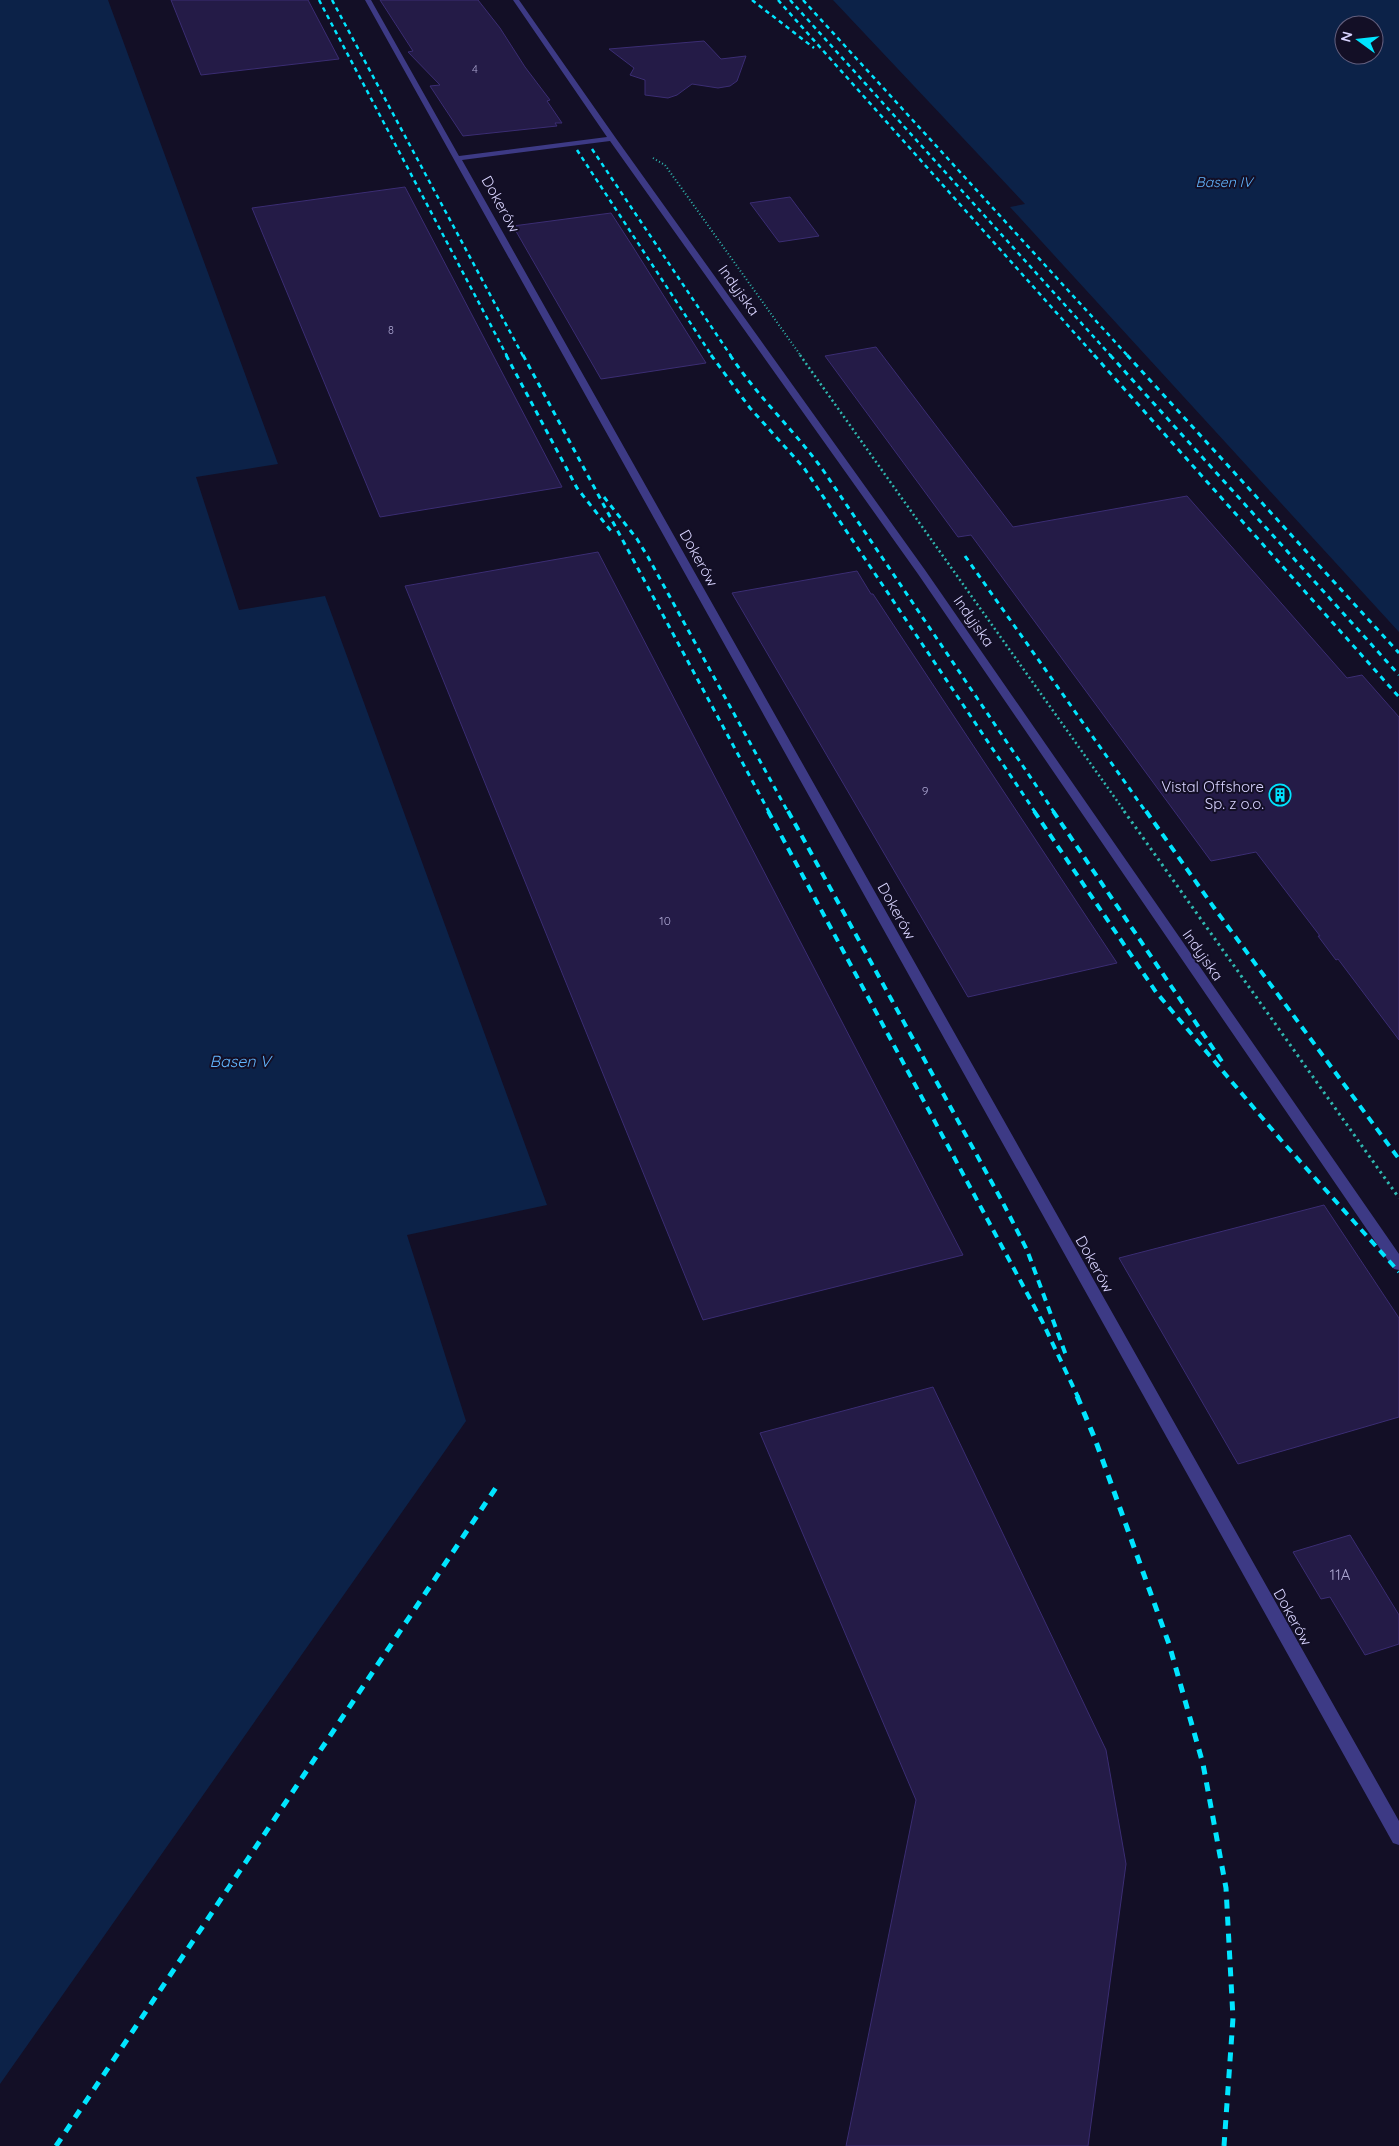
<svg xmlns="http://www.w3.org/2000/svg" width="1399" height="2146" viewBox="0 0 1399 2146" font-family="Quicksand,sans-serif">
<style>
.water{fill:#0c2248;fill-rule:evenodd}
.building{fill:#241b47;stroke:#3b2d73}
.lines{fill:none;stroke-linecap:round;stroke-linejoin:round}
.path-far2{stroke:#2fb8b0;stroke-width:2;stroke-dasharray:1 2.5;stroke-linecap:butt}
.path-far1{stroke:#2fb8b0;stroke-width:2.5;stroke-dasharray:2 3;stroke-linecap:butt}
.path{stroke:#2fb8b0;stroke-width:3;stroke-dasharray:2.5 4;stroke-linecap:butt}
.service{fill:#3d3a85;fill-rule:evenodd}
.rail-far3{stroke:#00e5ff;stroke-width:2.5;stroke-dasharray:4.5 4;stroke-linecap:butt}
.rail-far2{stroke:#00e5ff;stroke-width:3;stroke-dasharray:5.5 5;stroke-linecap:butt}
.rail-far1{stroke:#00e5ff;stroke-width:4;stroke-dasharray:8 6;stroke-linecap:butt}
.rail{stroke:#00e5ff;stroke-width:5;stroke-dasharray:9 8;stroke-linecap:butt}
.labels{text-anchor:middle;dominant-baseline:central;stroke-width:4;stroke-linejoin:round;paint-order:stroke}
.far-number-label{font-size:11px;fill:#aca6d1}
.number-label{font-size:12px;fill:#aca6d1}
.far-water-label{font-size:14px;font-style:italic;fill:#62b6ff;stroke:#130f26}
.street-label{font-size:15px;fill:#d9d4ff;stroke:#130f26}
.poi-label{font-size:15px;fill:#d9d4ff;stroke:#130f26;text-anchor:end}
.near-number-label{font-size:15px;fill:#aca6d1}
.water-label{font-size:16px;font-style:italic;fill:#62b6ff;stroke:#130f26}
</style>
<rect width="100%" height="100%" fill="#130f26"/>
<path class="water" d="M0,0H108L278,464L196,477L239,610L325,596L547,1205L407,1235L466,1421L0,2084Z
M833,0H1399V632L1010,207L1025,204ZM1344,25H1374V55H1344Z"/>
<path class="building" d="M171,0H308L339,59L201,75Z
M380,0H478L500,28L525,67L550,100L547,101L562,123H555L557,126L463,136L430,86L440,85L408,52L413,51Z
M704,41L721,59L746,56L737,81L730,86L718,88L692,84L677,95L668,98L645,95V80L630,75L634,68L609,49Z
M405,187L562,487L380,517L252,208Z
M790,197L819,236L779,242L750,203Z
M611,213L633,247L706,363L601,379L513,226Z
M876,347L1013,527L1187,496L1347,678L1362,675L1399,717V1040L1338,959L1336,960L1318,936H1320L1256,852L1211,861L971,535L958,537L825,356Z
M598,552L963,1255L703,1320L405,586Z
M857,571L871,594H873L1117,963L968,997L732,593Z
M1324,1205L1399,1318V1417L1238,1464L1119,1258Z
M933,1387L1106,1750L1126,1864L1088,2146H846L916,1800L760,1433Z
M1350,1535L1399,1615V1644L1365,1655L1330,1597L1321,1599L1293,1552Z"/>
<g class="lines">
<path class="path-far2" d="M653,158L665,165L801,356"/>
<path class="path-far1" d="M800,355L1125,812"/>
<path class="path" d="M1124,811L1399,1198"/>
<path class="service" d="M365,0H371L459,156L607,137L513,0H519L615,137L925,570L1399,1254V1270L1394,1269L918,574L610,141L462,160L1399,1821V1845L1393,1843Z"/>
<path class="rail-far3" d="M319,0L507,356
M332,0L523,356
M752,0L814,48
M778,0L1095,356
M790,0L1111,356
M803,0L1128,356
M592,149L731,356
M577,150L712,356"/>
<path class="rail-far2" d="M506,355L577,488L611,531
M523,355L769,812
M711,355L750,408L804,468L1035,812
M730,355C757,396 794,430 823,470L1054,812
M1094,355L1399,697
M1110,355L1399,675
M1127,355L1399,653
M604,497L637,539L648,557L788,812
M965,556L1146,812"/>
<path class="rail-far1" d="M768,811L1042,1321L1078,1397
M788,811L1002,1201L1027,1250L1067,1358
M1034,811L1156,992L1281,1140L1399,1272
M1053,811L1225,1066
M1146,811L1215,909L1399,1159"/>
<path class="rail" d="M1077,1396L1095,1439L1169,1644L1203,1764L1226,1888L1233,2018L1224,2146
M56,2146L499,1483"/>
</g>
<defs>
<g id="building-ring" transform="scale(1.125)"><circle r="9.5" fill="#130f26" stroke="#00e5ff" stroke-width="1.5"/><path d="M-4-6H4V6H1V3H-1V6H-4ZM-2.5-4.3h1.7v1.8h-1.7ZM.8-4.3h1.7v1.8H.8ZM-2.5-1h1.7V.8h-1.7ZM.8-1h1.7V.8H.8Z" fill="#00e5ff"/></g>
</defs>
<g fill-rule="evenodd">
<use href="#building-ring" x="1280" y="795"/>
</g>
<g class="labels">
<g class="far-number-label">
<text x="475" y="69">4</text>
<text x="391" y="330">8</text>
</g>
<g class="number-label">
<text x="925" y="790">9</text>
<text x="665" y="920">10</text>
</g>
<g class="far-water-label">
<text x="1224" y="182">Basen IV</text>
</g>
<g class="street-label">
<text transform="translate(501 204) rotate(61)">Dokerów</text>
<text transform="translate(739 290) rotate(54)">Indyjska</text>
<text transform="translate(699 558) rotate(61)">Dokerów</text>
<text transform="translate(974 621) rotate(55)">Indyjska</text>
<text transform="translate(897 911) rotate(61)">Dokerów</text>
<text transform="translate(1203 955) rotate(55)">Indyjska</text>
<text transform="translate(1095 1264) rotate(61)">Dokerów</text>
<text transform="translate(1293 1617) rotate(61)">Dokerów</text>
</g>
<g class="poi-label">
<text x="1264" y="786">Vistal Offshore<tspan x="1264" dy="17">Sp. z o.o.</tspan></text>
</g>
<g class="near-number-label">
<text x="1340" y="1574">11A</text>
</g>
<g class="water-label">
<text x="240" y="1061">Basen V</text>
</g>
</g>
<g transform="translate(1359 40) rotate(285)"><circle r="24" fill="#130f26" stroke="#625e7d"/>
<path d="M0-4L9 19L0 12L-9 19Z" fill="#00e5ff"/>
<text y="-8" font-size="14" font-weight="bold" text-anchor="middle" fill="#d9d4ff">N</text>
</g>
</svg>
